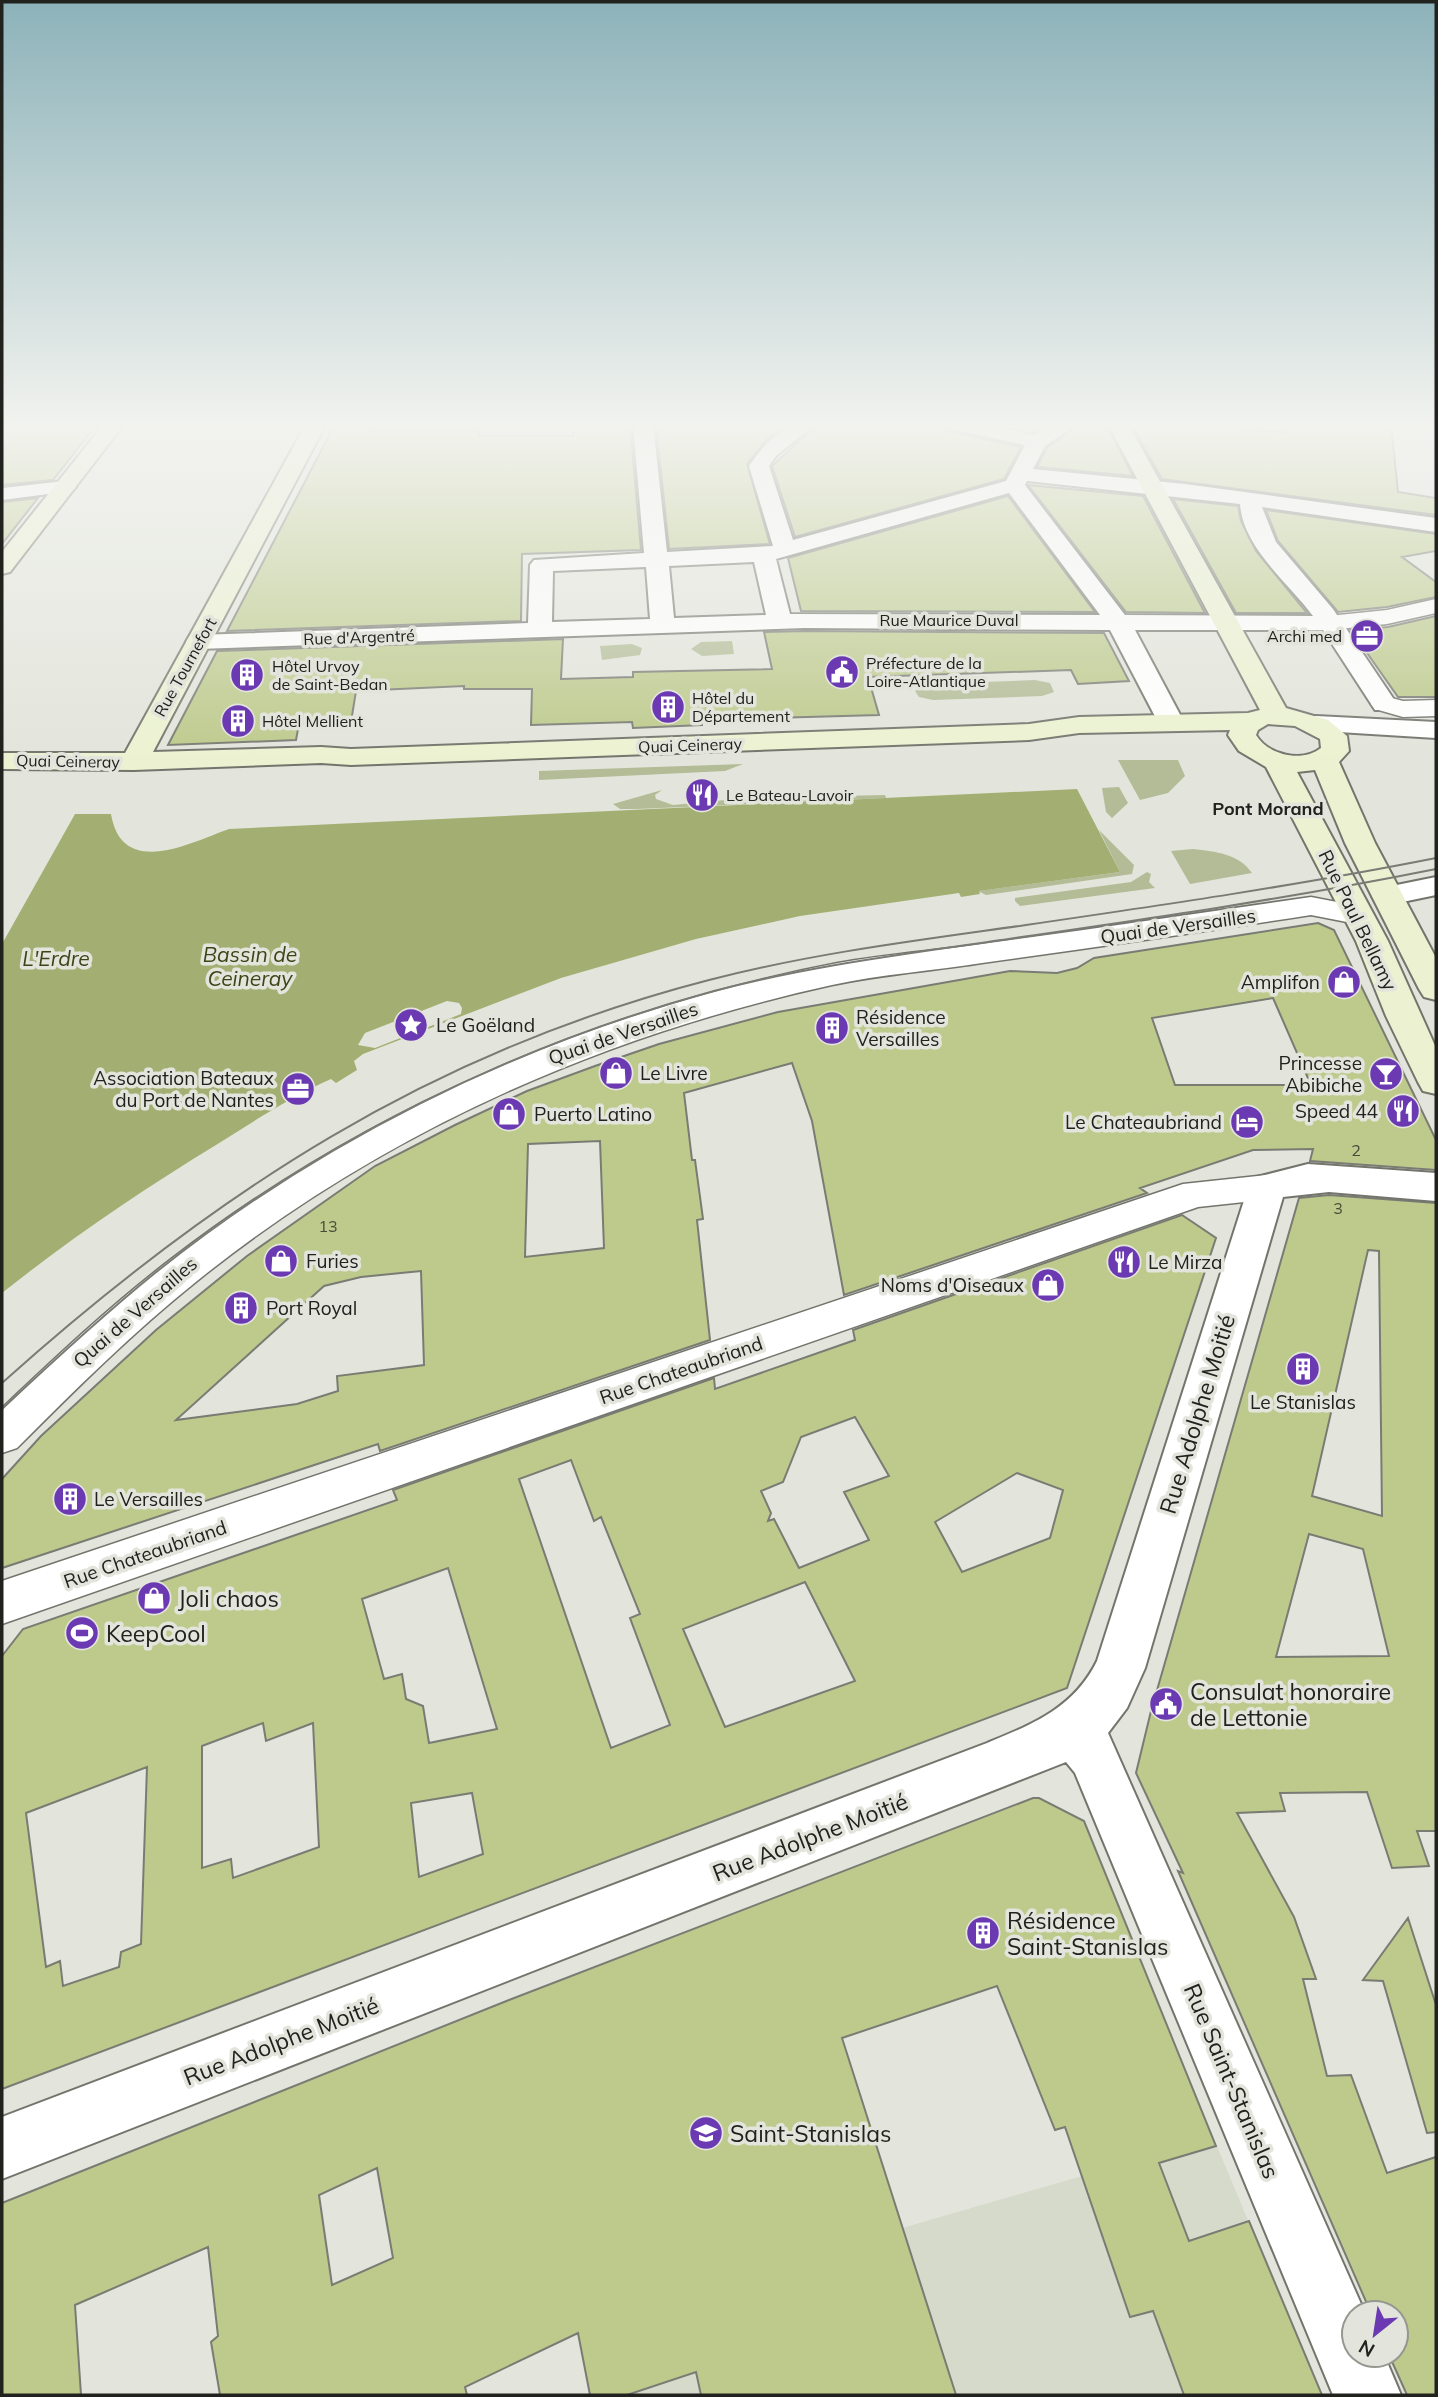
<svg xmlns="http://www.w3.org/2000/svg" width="1438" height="2397" viewBox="0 0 1438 2397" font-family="Mulish,sans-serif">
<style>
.built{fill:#d6daca}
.green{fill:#b3bc96}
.water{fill:#a3af72;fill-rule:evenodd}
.building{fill:#bdca8c;stroke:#7a7c74;stroke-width:2;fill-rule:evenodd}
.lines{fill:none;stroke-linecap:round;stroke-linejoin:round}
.pedestrian-casing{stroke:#73756d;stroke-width:3}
.minor-casing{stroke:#73756d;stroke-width:4}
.secondary-casing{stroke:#73756d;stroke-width:4}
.pedestrian{fill:#fff;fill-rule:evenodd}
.minor{fill:#fff;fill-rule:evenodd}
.secondary{fill:#ecf2d1;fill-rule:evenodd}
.tram{stroke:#7a7b75;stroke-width:2}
.labels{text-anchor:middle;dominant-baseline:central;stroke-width:7;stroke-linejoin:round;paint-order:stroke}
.far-street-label{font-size:16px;fill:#21211e;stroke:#e3e5dc}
.far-poi-label{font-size:16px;fill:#21211e;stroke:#e3e5dc;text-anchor:start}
.number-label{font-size:16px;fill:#484b3a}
.far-neighbourhood-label{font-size:18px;font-weight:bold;fill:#21211e;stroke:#e3e5dc}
.street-label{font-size:19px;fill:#21211e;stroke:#e3e5dc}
.poi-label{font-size:19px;fill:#21211e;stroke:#e3e5dc;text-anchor:start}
.water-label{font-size:21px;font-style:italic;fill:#3d4517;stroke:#e3e5dc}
.near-street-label{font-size:23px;fill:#21211e;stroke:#e3e5dc}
.near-poi-label{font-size:23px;fill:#21211e;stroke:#e3e5dc;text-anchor:start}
</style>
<rect width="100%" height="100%" fill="#e3e5dc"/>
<path class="built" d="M794,1889L902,2228L1103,2170L1086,2121L1194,2091L1321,2395H590L534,2100L508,2002Z"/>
<path class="green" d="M732,641L734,654L702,656L691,649L701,642Z
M632,644L642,648L640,655L602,660L600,646Z
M1035,680L1050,683L1054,692L1042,696L933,700L919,697L915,691L928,684Z
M1118,760H1178L1185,776L1168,793L1140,800Z
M743,764L725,771L539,780V771Z
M1119,787L1128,803L1112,818L1106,812L1102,788Z
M662,790L655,795L656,799L673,805L747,798L885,795L886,798L637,809H620L613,804Z
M1099,830L1134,865L1132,874L986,895L978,891L1120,872Z
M1193,849C1216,852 1238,853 1252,873L1190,884L1171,851Z
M1147,872L1151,874L1149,882L1155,888L1020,906L1015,901V898L1131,882Z"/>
<path class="water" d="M1077,789L1120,872L979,891L980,894L961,897L959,893L800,916L696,939L561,978L363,1054L354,1061L357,1070L336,1083L331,1079C291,1097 254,1121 216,1145C142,1190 70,1239 2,1293V944L75,814H111C122,880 192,842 229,829ZM447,1001L459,1003L462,1008L461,1014L375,1048L358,1045L365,1033Z"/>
<path class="building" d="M2,424H97L53,480L2,485Z
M335,424H371L369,430H480L478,436H573L575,424H630L641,550L522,554L521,621L227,631Z
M656,424H793L767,439L747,464L770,544L669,549Z
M818,424H943L947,431L1021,447L1004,479L795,537L772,466Z
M1080,424H1106L1133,476L1037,467L1047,448Z
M1131,424H1197L1286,433L1279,424H1391L1398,492L1436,498V515L1162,479Z
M1028,485L1143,496L1205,613L1126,612Z
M1008,496L1095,612L801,611L788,558Z
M38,498L2,544V502Z
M1173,499L1238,506L1241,521L1256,551L1307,613H1236Z
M1266,510L1436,534V551L1402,557L1436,582V597L1387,607L1338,612L1278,541Z
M1436,616V697H1398L1351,630L1388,627Z
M805,631L1104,633L1129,681L1078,684L1071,670L868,677L879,715L702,720V725L633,728L632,722L531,725L532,689H464V686L356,691L351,722L299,724L296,740L168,745L217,651L563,639L561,679L633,677V672L772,669L764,632Z
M1318,923L1334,930L1436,1140V1170L1310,1161L1313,1149L1253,1150L1140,1188L1147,1193L844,1295L812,1121L792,1063L684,1093L692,1160H695L703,1219L697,1220L710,1340L380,1451L378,1444L2,1568V1479L41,1436L156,1330L247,1256L375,1166L455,1125L527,1091L595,1066L659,1044L778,1012L1010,971L1057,973L1077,968L1094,958ZM1273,998L1311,1085H1175L1152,1018ZM600,1141L604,1248L525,1257L528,1144ZM421,1271L424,1365L337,1376L338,1391L297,1404L176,1420L324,1286L361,1277Z
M1329,1195L1436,1203V1831H1417L1429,1866L1392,1868L1367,1792L1280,1793L1285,1811L1237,1813L1294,1917L1316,1979H1303L1327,2076L1351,2075L1387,2173L1436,2157V2395H1407L1389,2355H1396V2313H1371L1178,1871L1183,1873L1136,1773L1151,1711L1299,1198ZM1368,1250L1379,1251L1382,1516L1312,1496ZM1309,1534L1363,1549L1389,1656L1276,1657Z
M1182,1215L1216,1238L1067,1688L2,2089V1656L23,1629L397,1500L393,1490L714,1378L715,1389L855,1340L853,1330ZM855,1417L889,1476L844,1492L869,1540L799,1568L774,1519L768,1521L771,1513L761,1491L783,1482L801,1437ZM571,1460L594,1521L601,1517L640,1614L630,1618L670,1725L611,1748L519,1479ZM1017,1473L1063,1490L1050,1538L962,1572L935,1522ZM448,1568L497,1729L429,1743L423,1706L406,1699L402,1674L384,1679L362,1599ZM805,1582L855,1681L725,1727L683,1629ZM263,1723L266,1741L313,1723L319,1847L233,1878L231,1859L202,1868V1746ZM147,1767L141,1944L121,1952L119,1967L63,1986L60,1961L46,1967L26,1813ZM472,1793L483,1854L419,1877L411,1803Z
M1033,1798H1039L1084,1821L1216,2146L1159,2163L1189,2241L1249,2221L1322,2395H1184L1153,2311L1130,2317L1065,2127L1055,2130L997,1986L842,2038L956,2395H701L696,2372L627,2395H590L578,2333L465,2387L467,2395H220L211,2342L218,2336L208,2247L75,2305L81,2395H2V2203L509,2000ZM377,2168L393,2258L332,2285L319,2195Z
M1408,1918L1436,2005V2132L1427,2133L1383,1981L1363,1980Z"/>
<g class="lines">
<g class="pedestrian-casing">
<path id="pedestrian" d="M1436,599V613L1387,624L1329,630L1321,628L1317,623L1321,618L1329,616L1387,610Z
M1384,696L1403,701L1436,700V716L1403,717L1375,709L1371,704L1375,699Z
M1311,897L1368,908L1372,915L1368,922L1357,924L1311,915C1202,932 1092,948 982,963C933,971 882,974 832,985C601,1036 382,1132 197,1281C133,1332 75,1390 17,1448L2,1453V1408C56,1357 110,1306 170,1260C364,1110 598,1009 838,963C886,954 934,951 982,944C1091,929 1201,913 1311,897Z
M1267,1175L1280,1178L1285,1188L1280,1198L1198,1207L2,1624V1581L1183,1184Z"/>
</g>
<g class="minor-casing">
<path id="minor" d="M633,424H653L667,552L773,546L749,466C767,440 782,424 815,424L776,456L769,466L793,540L1006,481L1025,445L948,428L945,424H983L1034,435L1053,424H1077L1045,446L1033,469L1185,484L1436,518V532L1262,507L1276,542L1333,609L1397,704L1393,710H1375L1323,630H1135L1185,724L1182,730H1162L1159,724L1110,630L804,628L198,649L189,647L186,642L189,637L198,635L528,623L530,565L534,560L644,553ZM1027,481L1240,504C1243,548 1288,582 1313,616L1125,615L1025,485ZM1009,493L1100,615L790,614L776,559ZM754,562L766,615L674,618L669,566ZM646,567L650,619L552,622L553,571Z
M65,481L76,487L72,491L2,500V488Z
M1316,716L1436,722V738L1306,730L1303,724L1306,718Z
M1436,877V895L1388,905L1377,903L1372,896L1377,889Z
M1308,1164L1436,1173V1201L1329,1192L1283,1197L1145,1668L1127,1708L1108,1733L1365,2313H1354V2355H1384L1401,2395H1333L1075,1773L1066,1762L2,2179V2117L987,1743C1033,1724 1074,1708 1097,1661L1248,1188L1253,1178Z"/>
</g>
<g class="secondary-casing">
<path id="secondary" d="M104,424H124L10,572L2,574V552Z
M306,424H326L153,752L321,747L351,749L1029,724L1079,717L1248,713L1260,710L1108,424H1128L1286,708L1328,720L1347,736L1349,751L1339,762L1375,843L1436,958V1000L1424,997L1419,989L1345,843L1315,770L1297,772L1388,941L1436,1048V1094L1423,1091L1418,1082L1386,1016L1356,941L1266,767L1239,751L1228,735L1230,730L1079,733L1029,740L351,765L321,763L134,770L2,769V753H125ZM1268,724L1295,726L1320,739L1321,748C1302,763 1268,755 1256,735L1258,730Z"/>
</g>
<use href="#pedestrian" class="pedestrian"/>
<use href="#minor" class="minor"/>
<use href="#secondary" class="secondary"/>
<path class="tram" d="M2,1383C215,1192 430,1052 709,980C813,953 920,940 1026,925C1163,905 1300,885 1436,858
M2,1409C52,1362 102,1316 155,1273C318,1142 512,1046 714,991C808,966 905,954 1001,940C1146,919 1292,898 1436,869"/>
</g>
<linearGradient id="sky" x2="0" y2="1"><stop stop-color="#8cb2b9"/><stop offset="0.56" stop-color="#f2f3ef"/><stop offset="1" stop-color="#f2f3ef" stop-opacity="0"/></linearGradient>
<rect width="1438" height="760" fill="url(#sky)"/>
<defs>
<g id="office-disc" transform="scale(1.75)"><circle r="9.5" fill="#6b3ab2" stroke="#e3e5dc"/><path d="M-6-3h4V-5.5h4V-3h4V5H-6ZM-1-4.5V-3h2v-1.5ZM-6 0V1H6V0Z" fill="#fff"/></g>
<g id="civic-disc" transform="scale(1.75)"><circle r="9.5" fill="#6b3ab2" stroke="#e3e5dc"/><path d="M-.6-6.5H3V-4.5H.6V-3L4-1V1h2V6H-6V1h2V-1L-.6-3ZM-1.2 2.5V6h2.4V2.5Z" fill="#fff"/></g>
<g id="building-disc" transform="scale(1.75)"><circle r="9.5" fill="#6b3ab2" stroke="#e3e5dc"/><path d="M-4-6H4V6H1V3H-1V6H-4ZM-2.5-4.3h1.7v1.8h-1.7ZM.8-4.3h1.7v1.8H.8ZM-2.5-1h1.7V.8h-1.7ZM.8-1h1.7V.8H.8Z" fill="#fff"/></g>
<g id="restaurant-disc" transform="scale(1.75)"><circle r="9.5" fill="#6b3ab2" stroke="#e3e5dc"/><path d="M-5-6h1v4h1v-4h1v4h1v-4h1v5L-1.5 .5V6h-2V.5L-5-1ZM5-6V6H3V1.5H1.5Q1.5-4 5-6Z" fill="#fff"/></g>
<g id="shop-disc" transform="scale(1.75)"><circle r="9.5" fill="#6b3ab2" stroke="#e3e5dc"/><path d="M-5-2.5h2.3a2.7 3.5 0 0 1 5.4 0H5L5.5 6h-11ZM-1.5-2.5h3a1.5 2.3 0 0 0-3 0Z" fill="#fff"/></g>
<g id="sight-disc" transform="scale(1.75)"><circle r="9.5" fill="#6b3ab2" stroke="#e3e5dc"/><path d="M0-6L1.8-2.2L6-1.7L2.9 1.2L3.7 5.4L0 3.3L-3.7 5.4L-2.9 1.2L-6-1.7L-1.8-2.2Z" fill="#fff"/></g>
<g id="bar-disc" transform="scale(1.75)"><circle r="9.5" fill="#6b3ab2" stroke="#e3e5dc"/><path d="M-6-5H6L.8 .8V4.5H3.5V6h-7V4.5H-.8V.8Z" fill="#fff"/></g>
<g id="hotel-disc" transform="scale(1.75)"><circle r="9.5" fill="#6b3ab2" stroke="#e3e5dc"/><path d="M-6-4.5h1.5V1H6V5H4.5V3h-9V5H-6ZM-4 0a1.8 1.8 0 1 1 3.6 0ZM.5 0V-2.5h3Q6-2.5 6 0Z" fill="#fff"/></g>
<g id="stadium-disc" transform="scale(1.75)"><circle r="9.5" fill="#6b3ab2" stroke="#e3e5dc"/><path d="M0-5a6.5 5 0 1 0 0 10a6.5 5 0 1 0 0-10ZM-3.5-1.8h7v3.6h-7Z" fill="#fff"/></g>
<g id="school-disc" transform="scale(1.75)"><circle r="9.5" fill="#6b3ab2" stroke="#e3e5dc"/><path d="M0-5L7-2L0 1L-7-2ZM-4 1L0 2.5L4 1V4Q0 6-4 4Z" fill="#fff"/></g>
</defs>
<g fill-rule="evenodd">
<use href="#office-disc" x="1367" y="636"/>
<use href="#civic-disc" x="842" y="672"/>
<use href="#building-disc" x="247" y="675"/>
<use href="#building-disc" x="668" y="707"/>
<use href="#building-disc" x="238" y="721"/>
<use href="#restaurant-disc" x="702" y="795"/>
<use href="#shop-disc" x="1344" y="982"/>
<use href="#sight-disc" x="411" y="1025"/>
<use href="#building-disc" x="832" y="1028"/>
<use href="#shop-disc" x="616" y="1073"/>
<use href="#bar-disc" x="1386" y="1074"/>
<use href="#office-disc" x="298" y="1089"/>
<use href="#restaurant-disc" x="1403" y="1111"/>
<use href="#shop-disc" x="509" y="1114"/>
<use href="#hotel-disc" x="1247" y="1122"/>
<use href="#shop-disc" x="281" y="1261"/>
<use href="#restaurant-disc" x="1124" y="1262"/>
<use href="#shop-disc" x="1048" y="1285"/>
<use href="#building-disc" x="241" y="1308"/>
<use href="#building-disc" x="1303" y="1369"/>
<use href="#building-disc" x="70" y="1499"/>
<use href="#shop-disc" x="154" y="1598"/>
<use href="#stadium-disc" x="82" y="1633"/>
<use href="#civic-disc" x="1166" y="1704"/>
<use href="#building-disc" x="983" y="1933"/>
<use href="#school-disc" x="706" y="2133"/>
</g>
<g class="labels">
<g class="far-street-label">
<text x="949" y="620">Rue Maurice Duval</text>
<text transform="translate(359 637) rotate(-2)">Rue d'Argentré</text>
<text transform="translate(185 667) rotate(-61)">Rue Tournefort</text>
<text transform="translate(690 745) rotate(-2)">Quai Ceineray</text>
<text transform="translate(68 761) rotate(1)">Quai Ceineray</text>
</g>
<g class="far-poi-label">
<text x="1342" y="636" text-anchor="end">Archi med</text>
<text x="866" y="663">Préfecture de la<tspan x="866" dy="18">Loire-Atlantique</tspan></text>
<text x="272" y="666">Hôtel Urvoy<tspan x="272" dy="18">de Saint-Bedan</tspan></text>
<text x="692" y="698">Hôtel du<tspan x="692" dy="18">Département</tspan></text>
<text x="262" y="721">Hôtel Mellient</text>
<text x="726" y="795">Le Bateau-Lavoir</text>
</g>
<g class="number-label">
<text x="1356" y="1150">2</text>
<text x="1338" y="1208">3</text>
<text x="328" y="1226">13</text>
</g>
<g class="far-neighbourhood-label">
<text x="1268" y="808">Pont Morand</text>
</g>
<g class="street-label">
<text transform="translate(1358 920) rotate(64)">Rue Paul Bellamy</text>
<text transform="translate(1178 926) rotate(-8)">Quai de Versailles</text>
<text transform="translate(623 1033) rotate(-19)">Quai de Versailles</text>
<text transform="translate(135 1312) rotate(-41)">Quai de Versailles</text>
<text transform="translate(681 1370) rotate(-19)">Rue Chateaubriand</text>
<text transform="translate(145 1554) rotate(-19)">Rue Chateaubriand</text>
</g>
<g class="poi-label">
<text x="1320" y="982" text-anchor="end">Amplifon</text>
<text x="856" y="1017">Résidence<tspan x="856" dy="22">Versailles</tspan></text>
<text x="436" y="1025">Le Goëland</text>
<text x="1362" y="1063" text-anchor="end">Princesse<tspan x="1362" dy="22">Abibiche</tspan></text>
<text x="640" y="1073">Le Livre</text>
<text x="274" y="1078" text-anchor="end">Association Bateaux<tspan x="274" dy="22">du Port de Nantes</tspan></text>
<text x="1378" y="1111" text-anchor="end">Speed 44</text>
<text x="534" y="1114">Puerto Latino</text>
<text x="1222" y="1122" text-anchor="end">Le Chateaubriand</text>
<text x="306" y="1261">Furies</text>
<text x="1148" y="1262">Le Mirza</text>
<text x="1024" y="1285" text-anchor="end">Noms d'Oiseaux</text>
<text x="266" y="1308">Port Royal</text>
<text x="1303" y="1402" text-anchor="middle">Le Stanislas</text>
<text x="94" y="1499">Le Versailles</text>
</g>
<g class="water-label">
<text x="250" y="954">Bassin de<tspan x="250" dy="24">Ceineray</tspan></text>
<text x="56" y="958">L'Erdre</text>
</g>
<g class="near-street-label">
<text transform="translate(1197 1414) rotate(-73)">Rue Adolphe Moitié</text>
<text transform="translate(810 1837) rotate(-21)">Rue Adolphe Moitié</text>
<text transform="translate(281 2041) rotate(-21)">Rue Adolphe Moitié</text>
<text transform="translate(1232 2081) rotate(67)">Rue Saint-Stanislas</text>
</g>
<g class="near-poi-label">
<text x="178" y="1598">Joli chaos</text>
<text x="106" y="1633">KeepCool</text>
<text x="1190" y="1691">Consulat honoraire<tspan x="1190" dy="26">de Lettonie</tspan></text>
<text x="1007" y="1920">Résidence<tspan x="1007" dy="26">Saint-Stanislas</tspan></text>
<text x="730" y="2133">Saint-Stanislas</text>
</g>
</g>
<rect width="1438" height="2397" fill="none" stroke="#21211e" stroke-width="7"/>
<g transform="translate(1375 2334) rotate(210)"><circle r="33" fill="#e3e5dc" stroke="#959790" stroke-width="2"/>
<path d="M0-5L12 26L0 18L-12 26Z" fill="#6b3ab2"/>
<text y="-10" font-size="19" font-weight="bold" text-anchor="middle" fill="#21211e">N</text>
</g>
</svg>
